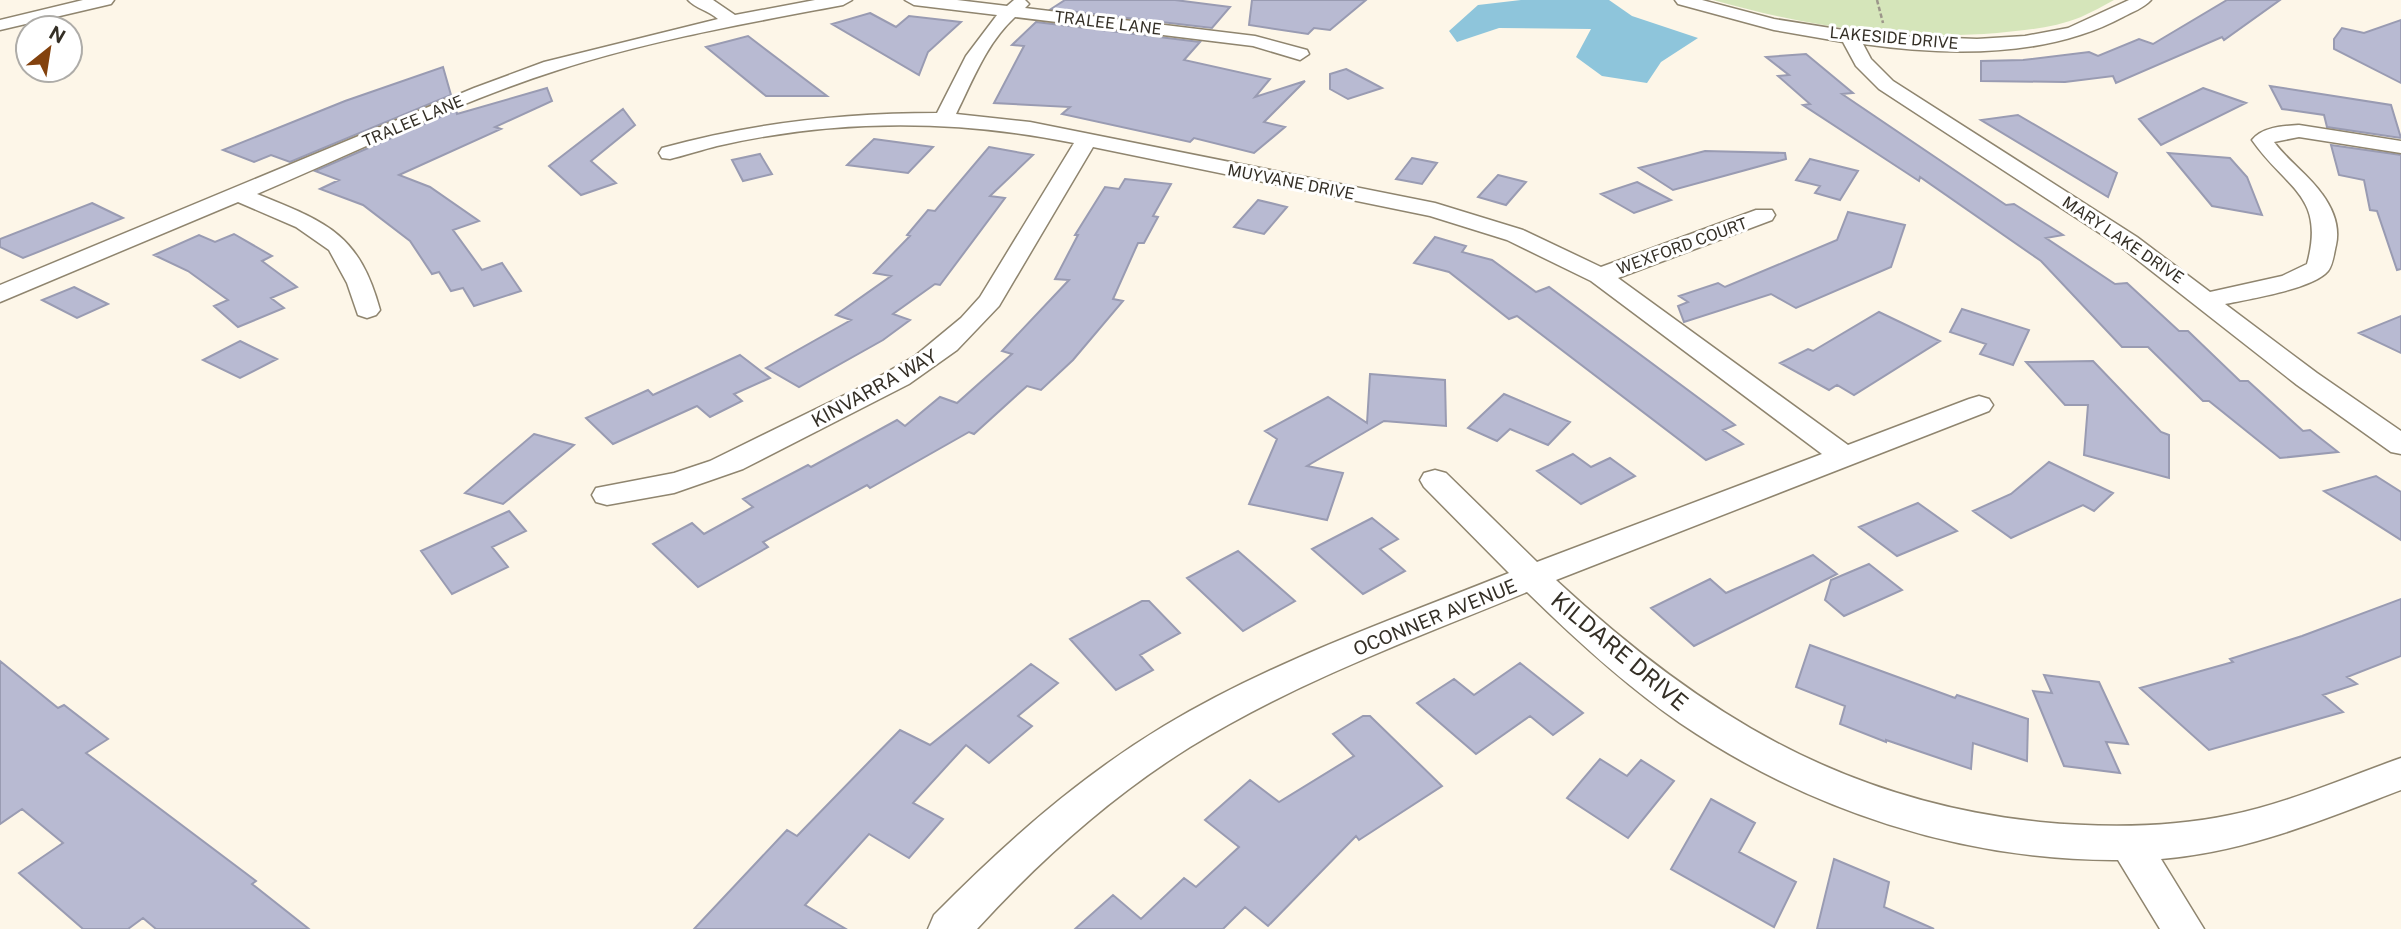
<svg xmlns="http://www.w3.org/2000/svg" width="2401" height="929" viewBox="0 0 2401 929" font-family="'Public Sans',sans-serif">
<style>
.green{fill:#d5e5ba}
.water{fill:#8ec5db}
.building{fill:#b8bad2;stroke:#999bb2;stroke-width:2}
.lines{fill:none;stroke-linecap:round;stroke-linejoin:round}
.minor-casing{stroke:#8f856f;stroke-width:3}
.path{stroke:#9c968a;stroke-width:2.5;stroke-dasharray:4.5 2.5;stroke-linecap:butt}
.minor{fill:#fff;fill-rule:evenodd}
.labels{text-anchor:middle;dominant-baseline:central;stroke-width:6;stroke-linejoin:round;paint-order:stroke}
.far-street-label{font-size:16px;fill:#342f26;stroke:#fff}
.street-label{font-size:19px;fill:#342f26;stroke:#fff}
.near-street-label{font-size:23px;fill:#342f26;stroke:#fff}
</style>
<rect width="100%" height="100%" fill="#fdf6e8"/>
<path class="green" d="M1713,0H2114C2103,6 2092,12 2081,17C2054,28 2026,30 1997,33C1902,41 1805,26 1713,0Z"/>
<path class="water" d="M1521,0H1609L1632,16L1698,38L1661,62L1647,83L1602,76L1576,57L1591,29L1499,28L1457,42L1449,31L1478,5Z"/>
<path class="building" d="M1065,0H1175L1230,7L1212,28L1051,9Z
M1252,0H1366L1330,30L1314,28L1308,34L1249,25Z
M2227,0H2280L2224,40L2222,37L2116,83L2113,76L2065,82L1981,81V61L2023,60L2089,52L2098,56L2139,39L2153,44Z
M870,13L896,27L909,16L961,22L928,52L919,75L832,24Z
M2401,20V83L2334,49V39L2342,28L2364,33Z
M1036,22L1200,42L1184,60L1270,79L1255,97L1305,81L1264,122L1285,127L1254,153L1194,138L1190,142L1062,114L1070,107L994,103L1024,46L1012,45Z
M748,36L827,96H766L706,47Z
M1806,54L1853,93L1842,94L2006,205L2014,204L2063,235L2046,238L2115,284L2127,283L2179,331H2188L2240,381H2248L2303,431L2310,430L2338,452L2280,458L2209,401H2203L2148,347H2122L2041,261L1920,177L1919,181L1803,105L1810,104L1778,76L1789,75L1766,57Z
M443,67L451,95L290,162L271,155L254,162L223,150L345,101Z
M1346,69L1382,88L1348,99L1330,89V74Z
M2270,86L2391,105L2401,138L2327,127L2324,115L2282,109Z
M547,88L552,101L495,127L501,129L399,175L430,187L479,221L453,230L482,270L502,263L521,291L474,306L463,288L451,291L439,272L432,274L410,241L363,205L320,189L339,180L315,171L456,110L457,114Z
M2203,88L2246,103L2161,145L2139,119Z
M623,109L635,125L591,161L616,183L581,195L549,166Z
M2018,115L2117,173L2108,197L1981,120Z
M874,139L933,147L908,173L847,165Z
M2331,145L2401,155V269L2397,270L2377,211L2370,210L2364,180L2339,175Z
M989,147L1033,155L990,196L1005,198L940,285L935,284L893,314L910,320L883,340L799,387L766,368L851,320L836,315L891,276L874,273L910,236L907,235L928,210L935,211Z
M1705,151L1785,153L1786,159L1673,190L1639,168Z
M2168,153L2230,158L2247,177L2262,215L2212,206Z
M760,154L772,174L743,181L732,160Z
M1412,158L1437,163L1422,184L1396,179Z
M1810,159L1858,171L1840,200L1815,193L1820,186L1796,180Z
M1498,175L1526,182L1506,205L1478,197Z
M1125,179L1171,184L1153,216L1158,217L1144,243H1138L1113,299L1123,301L1073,360L1041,390L1027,386L974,434L969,432L870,488L867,485L763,542L768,547L698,587L653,544L692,523L704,534L753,507L743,499L808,465L811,467L897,420L905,426L940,397L957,403L1012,354L1002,351L1069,280L1055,279L1078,235H1075L1105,187L1119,189Z
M1637,182L1671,200L1634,213L1601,194Z
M1258,200L1287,207L1264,234L1234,227Z
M92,203L123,218L23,258L0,247V239Z
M1848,212L1905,225L1891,267L1796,308L1771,294L1684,322L1678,306L1688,302L1679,296L1718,283L1725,287L1837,240Z
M234,234L272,256L262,261L297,287L271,298L284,308L238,327L214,306L228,300L188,271L154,255L199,235L215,242Z
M1435,237L1466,246L1462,252L1492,260L1536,292L1549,287L1735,425L1723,430L1743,444L1706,460L1517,316L1509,319L1449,272L1414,263Z
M74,287L108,304L77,318L42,300Z
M1962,309L2029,330L2013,365L1980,354L1986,344L1950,332Z
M1879,312L1940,341L1854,395L1837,385L1829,390L1780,363L1808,349L1813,351Z
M2401,316V353L2359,333Z
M240,341L277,359L240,378L203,360Z
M740,355L770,378L734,394L742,401L710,417L697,406L613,444L586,418L648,390L653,395Z
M2093,361L2161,432L2169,435V478L2084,455L2088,405H2065L2026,362Z
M1370,374L1445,380L1446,426L1384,421L1307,466L1343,473L1327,520L1249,504L1277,439L1265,431L1328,397L1367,423Z
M1504,394L1570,422L1548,445L1510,429L1497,441L1468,428Z
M534,434L574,445L503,504L465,493Z
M1573,454L1591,467L1610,458L1635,476L1581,504L1537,471Z
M2049,462L2113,493L2094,511L2083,505L2011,538L1973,511L2011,494Z
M2376,476L2401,492V540L2324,491Z
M1918,503L1957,531L1897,556L1859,527Z
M509,511L526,531L492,547L508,567L452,594L421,551Z
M1372,518L1398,539L1380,549L1405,571L1363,594L1312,549Z
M1238,551L1295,601L1243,631L1187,578Z
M1813,555L1837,574L1694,646L1651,608L1710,579L1726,593Z
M1869,564L1902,590L1844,616L1825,600L1831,580Z
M2401,599V656L2347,677L2357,684L2323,695L2343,712L2209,750L2140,688L2233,662L2230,659L2302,636Z
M1142,601H1149L1180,633L1140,655L1153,670L1116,690L1070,639Z
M1810,645L1955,698L1957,695L2028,719L2027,761L1973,743L1971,769L1886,740V742L1840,724L1845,706L1796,687Z
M0,661L58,708L64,705L108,739L86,753L256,881L252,884L309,929H156L143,918L128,929H83L19,873L63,843L22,809L0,824Z
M1520,663L1583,713L1553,735L1530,716L1476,754L1417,703L1454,679L1474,695Z
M1031,664L1058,683L1018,716L1032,726L989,763L966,745L913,803L943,819L909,858L869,834L805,905L846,929H694L787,830L797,836L900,730L930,745Z
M2044,675L2099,682L2128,744L2106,742L2120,773L2064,766L2033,691L2052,693Z
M1363,716H1370L1442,786L1359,840L1356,836L1268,926L1245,907L1223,929H1075L1113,895L1141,919L1184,878L1196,887L1239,847L1205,820L1250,780L1279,802L1354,756L1333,734Z
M1600,759L1627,776L1641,760L1674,781L1628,838L1567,798Z
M1711,799L1755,823L1739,852L1796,882L1774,927L1671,869Z
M1834,859L1889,882L1884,907L1934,929H1817Z"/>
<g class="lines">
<g class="minor-casing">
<path id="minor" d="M83,0H114L111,4L0,30V20Z
M688,0H713L735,15L815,0H852L843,5C748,23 650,40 558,70C455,103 356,152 257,194C326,222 359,233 380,310L376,315L367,318L358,315L347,283L329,250L296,227L238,202L0,302V285L474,88L544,62L718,19C709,11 695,8 688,0Z
M905,0H957L1007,6L1014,0H1025L1029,4L1025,8L1255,36L1307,50L1309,54L1300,60L1253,46L1015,17C986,44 973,80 956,114L1030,122L1435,203L1523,230L1601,267L1756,210H1772L1775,215L1772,220L1618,278L1848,445L1969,399L1979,396L1989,399L1993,405L1989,411L1556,580C1700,713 1841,801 2040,822C2103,828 2168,828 2230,815C2289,803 2344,778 2401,758V790C2322,820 2247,852 2161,859L2204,929H2160L2118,860C1963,861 1808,810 1680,723C1625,685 1575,639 1527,592C1413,639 1295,682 1190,747C1110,797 1040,860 977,929H928L934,915C1004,844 1078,778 1164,726C1272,661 1392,620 1509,573L1424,487L1420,480L1424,473L1435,470L1446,473L1537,562L1822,454L1591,281L1507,240L1430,216L1093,147L999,306L957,350L909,384L743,469L674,493L607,505L596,502L592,495L596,488L674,473L710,461L863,386L915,356L961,318L980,297L1074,143C956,119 834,119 717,146C701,150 686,155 670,159L662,158L659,153L662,148C752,123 843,113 937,113L966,56L997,15L914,5Z
M1675,0H1702L1774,19L1875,35L1977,39L2025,36L2068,28L2129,0H2151C2144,8 2132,12 2123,17C2047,58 1947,56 1863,44L1871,59L1893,81L2137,237L2210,292L2282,276L2307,264C2326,195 2286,189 2252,140C2262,127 2283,126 2299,125L2401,141V153L2299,137L2274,142C2288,161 2309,175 2322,194C2333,209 2340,227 2336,245C2334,253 2333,265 2328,271C2313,289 2249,299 2225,304L2317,373L2401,431V454L2391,452L2297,385L2121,247L1879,89L1856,66L1843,42L1774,30L1678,4Z"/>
</g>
<path class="path" d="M1877,0L1883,23"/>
<use href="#minor" class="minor"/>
</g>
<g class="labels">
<g class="far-street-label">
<text transform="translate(1108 23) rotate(7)">TRALEE LANE</text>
<text transform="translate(1894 38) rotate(5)">LAKESIDE DRIVE</text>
<text transform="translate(413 121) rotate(-23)">TRALEE LANE</text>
<text transform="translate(1291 182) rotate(11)">MUYVANE DRIVE</text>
<text transform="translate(2123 240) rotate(34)">MARY LAKE DRIVE</text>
<text transform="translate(1682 246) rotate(-20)">WEXFORD COURT</text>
</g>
<g class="street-label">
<text transform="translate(874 388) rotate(-29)">KINVARRA WAY</text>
<text transform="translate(1435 617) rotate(-22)">OCONNER AVENUE</text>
</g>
<g class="near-street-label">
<text transform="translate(1620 651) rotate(40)">KILDARE DRIVE</text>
</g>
</g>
<g transform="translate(49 49) rotate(30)"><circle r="33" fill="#ffffff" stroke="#aeaca8" stroke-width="2"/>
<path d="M0-5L12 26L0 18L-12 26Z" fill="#83420e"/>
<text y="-10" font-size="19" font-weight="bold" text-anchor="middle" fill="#342f26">N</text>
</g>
</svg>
